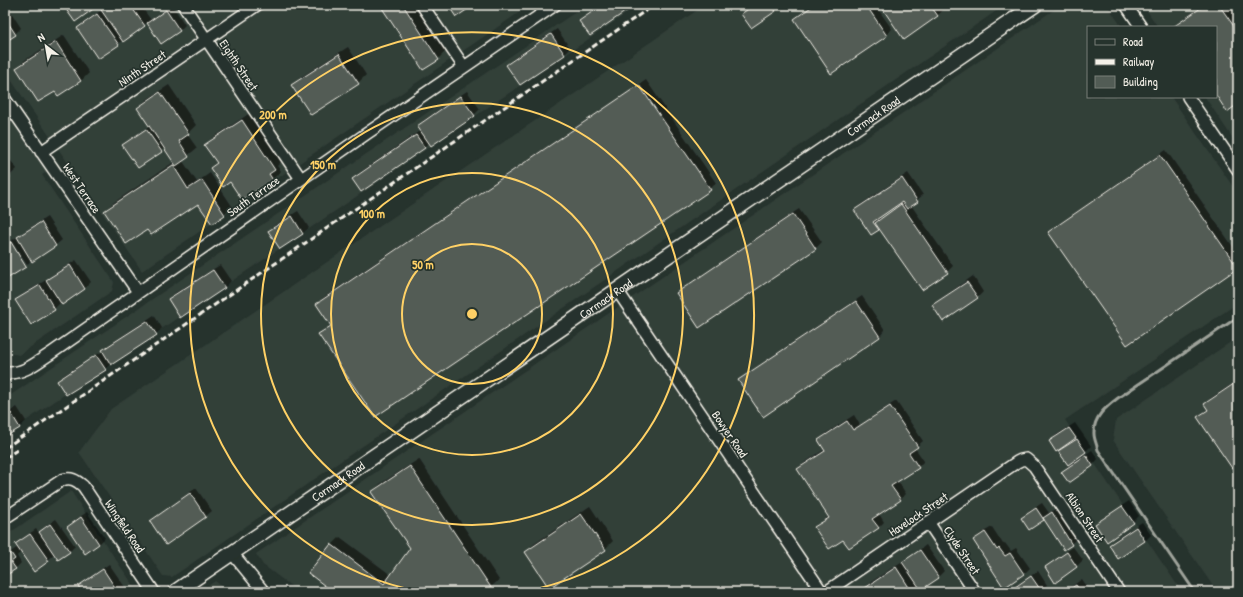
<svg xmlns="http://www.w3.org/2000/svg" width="1243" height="597" viewBox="0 0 1243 597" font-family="'Patrick Hand',sans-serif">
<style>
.built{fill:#333f39}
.shadow{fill:#0007;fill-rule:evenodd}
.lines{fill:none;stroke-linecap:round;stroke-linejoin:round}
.stream{stroke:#9fa39b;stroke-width:3}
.building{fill:#525c55;stroke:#f4f1e8}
.minor-casing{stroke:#f4f1e8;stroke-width:14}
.tertiary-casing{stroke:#f4f1e8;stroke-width:17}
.minor{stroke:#26332d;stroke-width:11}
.tertiary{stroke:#26332d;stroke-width:14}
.rail{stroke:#f4f1e8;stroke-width:3;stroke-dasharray:6 3;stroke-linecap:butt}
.ring{fill:none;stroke:#ffd166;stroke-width:2}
.labels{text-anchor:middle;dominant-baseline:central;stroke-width:3.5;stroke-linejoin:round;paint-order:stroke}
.street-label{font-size:12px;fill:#f4f1e8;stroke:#26332d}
.centre{fill:#ffd166;stroke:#26332d;stroke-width:2}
.ring-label{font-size:12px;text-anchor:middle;font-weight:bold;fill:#ffd166;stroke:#26332d;stroke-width:3.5;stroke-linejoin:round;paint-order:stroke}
</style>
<rect width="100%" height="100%" fill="#26332d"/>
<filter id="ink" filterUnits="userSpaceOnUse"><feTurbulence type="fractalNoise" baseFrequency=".025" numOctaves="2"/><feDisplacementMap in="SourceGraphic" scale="8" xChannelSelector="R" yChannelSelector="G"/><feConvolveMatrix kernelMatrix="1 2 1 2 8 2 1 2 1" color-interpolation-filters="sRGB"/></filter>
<g filter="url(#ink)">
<path class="built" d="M5,5H530L142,271L5,71Z
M586,5H639L5,435V399Z
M705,5H1005L172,577L163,576L79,452L111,409Z
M1061,5H1107L1122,27H1088V97H1171L1238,194V303L1065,420L1182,592H299L263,565L256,554Z
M1143,5H1238V146L1205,97H1216V27H1158Z
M5,99L52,168L42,175L114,282L112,291L19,355L9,353L5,347Z
M1238,337V592H1217L1113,440L1116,420Z
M71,491L108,548L138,592H5V536Z
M215,581L229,592H200Z"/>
<path class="shadow" d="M102,5H140L151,20L172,5L185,25L179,31L161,42L148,22L118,44L78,28L84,22L102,10Z
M381,5H416L446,51L438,59L423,69Z
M753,5H781L776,10L751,27L743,14Z
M813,5H875L892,29L886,35L795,19Z
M881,5H939L943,10L937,16Z
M1203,5H1229L1238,17V103L1216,94V27H1173Z
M7,6L21,28L15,34L5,41V7Z
M557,29L570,48L564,54L507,65L513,59Z
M64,35L89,73L81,81L17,68L25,60Z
M348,47L366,75L358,83L293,85L301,77Z
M646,80L716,183L710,189L320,334L331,325L317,304L323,298Z
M169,85L196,125L187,134L197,148L182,160L197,182L210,173L232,206L224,214L199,203L148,228L105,211L113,203L174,162L165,147L161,151L124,145L130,139L150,126L138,108L146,100Z
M467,91L480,109L474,115L430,142L425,147L361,191L353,179L359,173L421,130L418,126L424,120Z
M250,113L282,161L277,166L281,171L273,179L242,199L230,181L211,168L217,162L206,145L214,137Z
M1166,150L1238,254V267L1127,344L1050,232L1056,226Z
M8,157L17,169L5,180V159Z
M908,173L923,195L911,205L953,266L947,272L880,228L878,229L856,210L861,204ZM896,206L897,207L881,219L879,216Z
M799,209L822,242L816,248L699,327L677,294L683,288Z
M298,211L309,228L303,233L280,248L270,231L275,225Z
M47,217L62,240L56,245L32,259L27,265L11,241L17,237L18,238L24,232Z
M76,260L91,282L85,288L62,303L61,302L54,309L31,324L16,300L22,295L46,280L47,281L53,275Z
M220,265L231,281L225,287L180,316L169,299L175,293Z
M973,276L983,292L978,297L933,305L939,300Z
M862,296L885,330L880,336L763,415L739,381L745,375Z
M154,315L162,328L156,334L111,363L105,369L67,394L58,381L64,375L103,351L109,345Z
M1238,380V475L1198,417L1208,409L1205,404L1211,398Z
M896,401L923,441L915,448L924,461L918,467L898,481L906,494L900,500L879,514L884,522L878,528L843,538L815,528L829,516L798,469L804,463L825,449L819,440L825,434L854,415L860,425Z
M17,407L26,421L20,427L5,436V415Z
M1075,423L1091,446L1085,452L1068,463L1058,449L1051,441L1056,435Z
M1092,450L1098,459L1093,465L1069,481L1063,472L1068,466Z
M419,459L499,580L485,592H335L310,573L332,545L340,537L391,575L411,548L372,492L380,484Z
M196,488L212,511L206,516L167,544L151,522L157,516Z
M1129,501L1139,516L1133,522L1096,525L1102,519Z
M1042,503L1049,513L1058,507L1078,538L1064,549L1045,519L1030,529L1023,518L1028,512Z
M590,506L613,541L605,549L526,552L534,544Z
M87,512L105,538L99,544L86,552L68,527L74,521Z
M56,519L75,546L69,552L55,554L48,560L21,552L17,556L21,563L15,569L5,575V556L18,547L16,544L22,539L36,529L39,533L46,526Z
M1142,522L1151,535L1145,541L1110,545L1116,539Z
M992,527L1003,544L1005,543L1011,551L1016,548L1030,568L1024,574L1005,586L974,540L980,534Z
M926,545L944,571L938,577L920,587L916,592H865L863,590L871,582L904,560L905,561Z
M1073,547L1083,560L1077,566L1055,581L1046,567L1052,562Z
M109,564L127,590L126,592H83L79,586L85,581Z
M1038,571L1047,585L1040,592H1006Z
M5,577L15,592H5Z
M1082,579L1090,591L1089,592H1064Z
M775,585L780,592H765V591Z
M795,585L800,592H785Z
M66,587L69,592H58Z"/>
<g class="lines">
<path class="stream" d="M1195,592L1098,450C1097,445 1094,439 1094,434C1093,417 1106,407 1118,398L1238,317"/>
</g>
<path class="building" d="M70,5H95L96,7L75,22L65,8Z
M101,5H130L145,26L123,42L99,7Z
M380,5H403L439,60L423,70Z
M448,5H474L456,17Z
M602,5H635L590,36L579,21Z
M754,5H772L776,11L751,28L741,14Z
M814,5H866L887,36L831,74L794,19Z
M880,5H930L938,16L904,40Z
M1205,5H1219L1238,32V104L1227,112L1216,95V27H1173Z
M166,10L180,31L161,44L147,23Z
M97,14L119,45L98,59L77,28Z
M5,18L16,35L5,42Z
M551,34L565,55L520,85L506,65Z
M56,42L81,81L58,96L55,92L38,102L16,68Z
M339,54L359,84L311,115L291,85Z
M639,85L711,190L375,417L318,334L331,326L316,304Z
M160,92L189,134L179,141L189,157L176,166L137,108Z
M460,96L475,116L431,146L417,126Z
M242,120L275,170L269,174L273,180L242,200L230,182L223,187L210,168L217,163L204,145Z
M146,129L162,152L138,168L122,145Z
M416,135L425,148L361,192L352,179Z
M1160,155L1238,268L1127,345L1048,232Z
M173,165L188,189L202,180L225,215L212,224L198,204L151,235L147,230L126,244L104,211Z
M5,171L10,178L5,181Z
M902,178L918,202L907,209L902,202L873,222L879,230L871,235L854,210Z
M901,204L948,273L922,290L875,223Z
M793,214L816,249L699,328L676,293Z
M292,216L303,234L280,249L268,231Z
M41,222L56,246L32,262L17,237Z
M11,242L26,267L5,280V246Z
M70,265L85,289L62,305L46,280Z
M213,270L225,288L180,318L168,299Z
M967,282L978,298L943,322L932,305Z
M40,285L55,310L31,325L15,300Z
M856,301L880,337L763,417L738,380Z
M147,321L157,335L111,365L102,350Z
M96,355L106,370L66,395L57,381Z
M1238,381V477L1197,417L1208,410L1204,404Z
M890,406L918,447L909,453L919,468L891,486L901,500L872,519L879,528L849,548L843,540L829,549L814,527L829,518L797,469L825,451L818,440L847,421L853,430Z
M11,413L20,428L5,437V416Z
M1069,428L1076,438L1056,452L1049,441Z
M1077,439L1086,452L1068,465L1058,451Z
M1086,455L1093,466L1069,483L1061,472Z
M410,466L492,589L487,592H333L308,573L331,544L384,584L410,548L371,492Z
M190,493L206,517L166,545L150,521Z
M1122,506L1134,523L1107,542L1095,524Z
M1036,508L1044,520L1029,530L1021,518Z
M1052,512L1072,545L1064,550L1043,518Z
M581,514L606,550L549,588L525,552Z
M81,517L99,544L85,554L67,527Z
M50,524L70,552L58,560L39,532Z
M1136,527L1145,541L1118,559L1109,545Z
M985,532L997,550L999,548L1005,556L1010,553L1024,574L1004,588L973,540Z
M30,534L49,561L34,572L15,544Z
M920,550L939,578L921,590L902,562Z
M1067,552L1077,567L1055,583L1045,567Z
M11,553L15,559L11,562L16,569L5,576V557Z
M896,567L912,592H864L862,590Z
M103,569L118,592H82L78,586Z
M1031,576L1042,592H1008Z
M1076,585L1081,592H1065Z"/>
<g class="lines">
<g class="minor-casing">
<path id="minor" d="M183,5L301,179
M422,5L464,67
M1126,5L1141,27
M1188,97L1238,170
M5,99L138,292
M41,152L257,5
M617,290L822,592
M5,376L9,373C25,373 37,362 50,354L366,134L555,5
M5,518L62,480C71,477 76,480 83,486L154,592
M928,522L975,592
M232,553L264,592
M826,592L1017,462L1021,460L1026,459L1034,466L1119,592"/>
</g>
<g class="tertiary-casing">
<g id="tertiary">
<path id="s1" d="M175,592L1035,5"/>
</g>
</g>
<use href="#minor" class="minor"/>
<use href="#tertiary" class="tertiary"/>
<path class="rail" d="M5,448L654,5
M5,458L17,450"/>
</g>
</g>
<g class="ring">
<circle cx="472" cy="314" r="70"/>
<circle cx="472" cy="314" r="141"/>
<circle cx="472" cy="314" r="211"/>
<path d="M423 592A282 282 0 1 1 521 592"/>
</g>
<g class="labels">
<g class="street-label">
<text transform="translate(239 65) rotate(56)">Eighth Street</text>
<text transform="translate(142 68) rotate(-34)">Ninth Street</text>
<text stroke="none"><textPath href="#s1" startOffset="845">Cormack Road</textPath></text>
<text transform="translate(82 188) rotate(56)">West Terrace</text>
<text transform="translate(253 196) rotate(-35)">South Terrace</text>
<text stroke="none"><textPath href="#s1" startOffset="521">Cormack Road</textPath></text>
<text transform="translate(730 434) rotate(56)">Bowyer Road</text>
<text stroke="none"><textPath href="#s1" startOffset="197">Cormack Road</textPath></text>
<text transform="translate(918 514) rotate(-34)">Havelock Street</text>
<text transform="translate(1085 517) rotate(56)">Albion Street</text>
<text transform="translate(125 526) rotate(56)">Wingfield Road</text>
<text transform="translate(962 550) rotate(56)">Clyde Street</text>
</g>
</g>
<circle cx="472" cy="314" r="6" class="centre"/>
<g class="ring-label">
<text x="273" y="119">200 m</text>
<text x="323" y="169">150 m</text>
<text x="372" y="218">100 m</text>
<text x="423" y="269">50 m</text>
</g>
<rect width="1243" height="597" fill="none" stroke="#26332d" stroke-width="20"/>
<rect x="10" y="10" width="1223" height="577" fill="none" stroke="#f4f1e8" stroke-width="1.5" filter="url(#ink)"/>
<rect x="1087" y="26" width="130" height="72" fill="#26332d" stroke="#787f78"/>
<rect x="1095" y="39" width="20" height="6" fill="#26332d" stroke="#787f78"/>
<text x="1123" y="46" font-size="12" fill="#f4f1e8">Road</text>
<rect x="1095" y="59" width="20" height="6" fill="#f4f1e8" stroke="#787f78"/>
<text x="1123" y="66" font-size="12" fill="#f4f1e8">Railway</text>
<rect x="1095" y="76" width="20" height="12" fill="#525c55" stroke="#787f78"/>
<text x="1123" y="86" font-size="12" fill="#f4f1e8">Building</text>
<g transform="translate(46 46) rotate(329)" stroke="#26332d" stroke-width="3" paint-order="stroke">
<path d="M0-3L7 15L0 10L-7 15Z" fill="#f4f1e8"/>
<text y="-6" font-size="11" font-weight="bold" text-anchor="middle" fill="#f4f1e8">N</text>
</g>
</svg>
